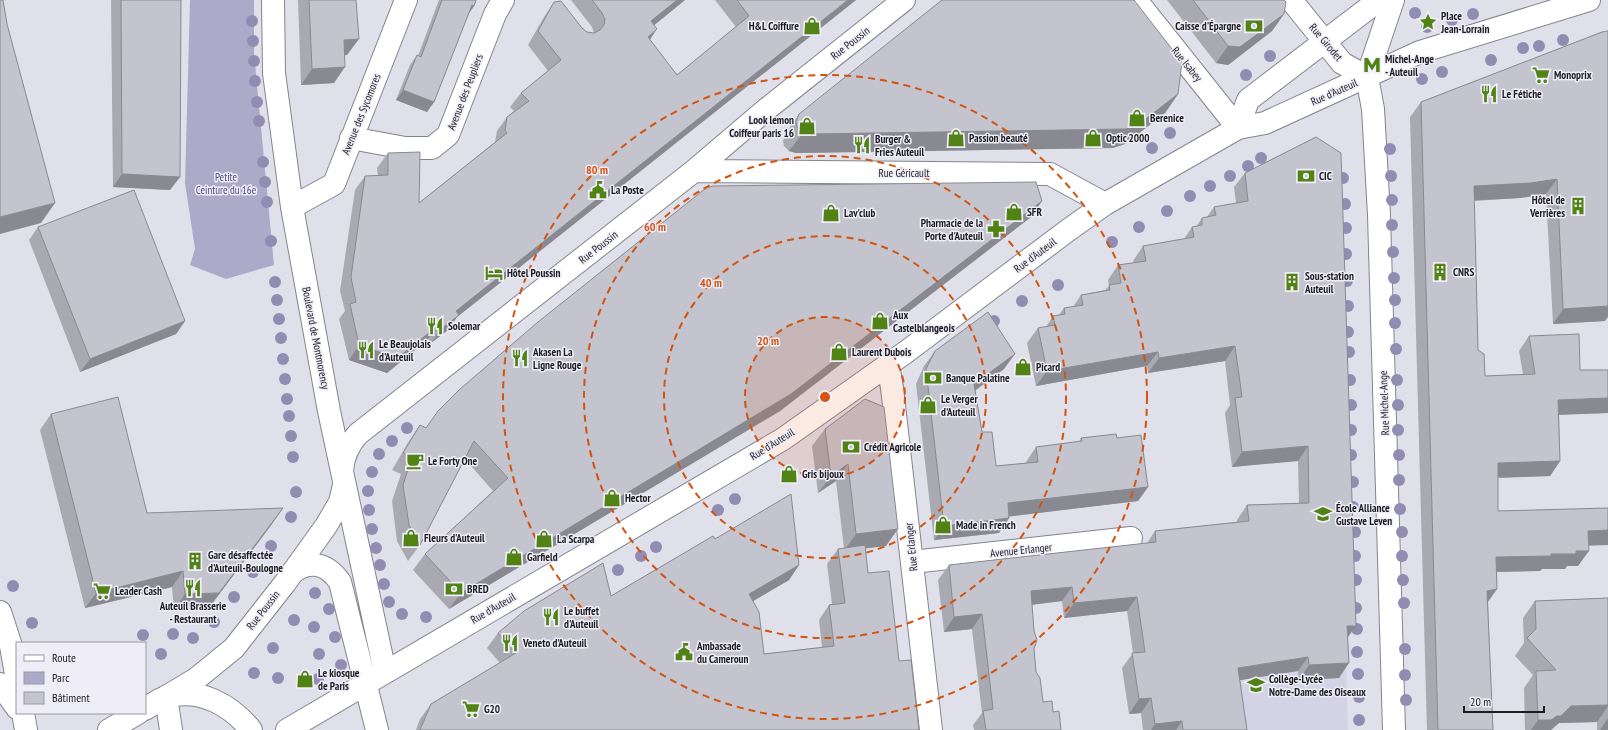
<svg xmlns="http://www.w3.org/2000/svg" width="1608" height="730" viewBox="0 0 1608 730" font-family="'PT Sans Narrow',sans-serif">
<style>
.built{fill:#d4d2e5}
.green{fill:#adaac9}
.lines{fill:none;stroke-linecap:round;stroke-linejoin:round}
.minor-casing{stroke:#85848e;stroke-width:24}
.major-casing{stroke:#85848e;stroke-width:24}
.minor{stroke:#fff;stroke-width:22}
.major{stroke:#fff;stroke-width:22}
.tree{fill:#928cb3}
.wall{fill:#a9a9b2}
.shaded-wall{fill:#898991}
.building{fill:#c4c4cf;stroke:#898991}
.ring{fill:none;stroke:#d4530e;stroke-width:2;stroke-dasharray:7 5}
.labels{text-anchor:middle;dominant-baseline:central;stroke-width:3;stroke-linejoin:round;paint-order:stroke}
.poi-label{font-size:11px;font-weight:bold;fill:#1d1d21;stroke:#eeedf8;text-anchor:start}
.street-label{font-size:11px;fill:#1d1d21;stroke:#eeedf8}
.park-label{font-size:11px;fill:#524886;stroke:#eeedf8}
.centre{fill:#d4530e;stroke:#eeedf8;stroke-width:2}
.ring-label{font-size:12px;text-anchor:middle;font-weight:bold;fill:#d4530e;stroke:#eeedf8;stroke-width:3;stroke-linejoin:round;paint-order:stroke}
</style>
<rect width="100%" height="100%" fill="#e0e0eb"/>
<path class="built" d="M1345,621L1348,730H1171L1178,636Z"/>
<path class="green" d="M190,0H254V53L274,265L226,279L190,265L195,249L185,183Z"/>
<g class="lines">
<g class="minor-casing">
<path id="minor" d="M273,0L274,73L292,207L329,411L385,672
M1136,0L1238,128
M1291,0L1342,63L1367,77
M1393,0L1367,77L1373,109L1379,215L1394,730
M1238,128L1248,100L1379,0
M351,138L405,148H432L448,135L495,14L503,0
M694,171L1050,174L1105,204
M292,207L334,184L406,0
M888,364L892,388L931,730
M342,471C343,456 349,444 358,434L694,171L768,108L904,0
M912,562L1131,538
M290,575C307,558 327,563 340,582L377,730
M166,697L196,679L234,648L285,583L326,526L340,502L344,485
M287,730L783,439L906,352L1067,231L1105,204L1238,128L1265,123L1420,52L1589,0"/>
</g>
<g class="major-casing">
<path id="major" d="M0,612L11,646L17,680
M0,684L17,708
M166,697L171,730
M145,709C152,705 159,699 167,697C199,687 231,705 251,730
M23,713L26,730
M109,730L138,713"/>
</g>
<use href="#minor" class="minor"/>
<use href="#major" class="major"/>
</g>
<g class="tree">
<circle cx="1415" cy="13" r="6"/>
<circle cx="1473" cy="14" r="6"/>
<circle cx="1452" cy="20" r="6"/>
<circle cx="252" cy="21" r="6"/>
<circle cx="1427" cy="27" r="6"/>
<circle cx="1563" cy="40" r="6"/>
<circle cx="253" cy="41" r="6"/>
<circle cx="1539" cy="46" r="6"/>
<circle cx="1523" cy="48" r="6"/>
<circle cx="1270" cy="56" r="6"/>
<circle cx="1491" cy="60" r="6"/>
<circle cx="254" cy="61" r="6"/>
<circle cx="1442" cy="72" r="6"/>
<circle cx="1246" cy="75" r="6"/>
<circle cx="1422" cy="79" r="6"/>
<circle cx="255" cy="81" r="6"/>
<circle cx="257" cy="102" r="6"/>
<circle cx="259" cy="121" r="6"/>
<circle cx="1170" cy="133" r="6"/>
<circle cx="1152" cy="148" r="6"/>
<circle cx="1390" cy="149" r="6"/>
<circle cx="1261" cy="158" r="6"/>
<circle cx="263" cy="162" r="6"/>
<circle cx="1248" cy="166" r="6"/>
<circle cx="1230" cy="176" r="6"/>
<circle cx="1391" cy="176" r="6"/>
<circle cx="1343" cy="178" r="6"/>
<circle cx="265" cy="182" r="6"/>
<circle cx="1210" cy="186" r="6"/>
<circle cx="1190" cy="196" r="6"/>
<circle cx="1392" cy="200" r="6"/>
<circle cx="267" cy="202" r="6"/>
<circle cx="1345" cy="204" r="6"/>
<circle cx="1167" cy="211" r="6"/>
<circle cx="1392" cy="225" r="6"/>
<circle cx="1139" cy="227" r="6"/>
<circle cx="1346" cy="228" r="6"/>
<circle cx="271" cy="241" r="6"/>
<circle cx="1112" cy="242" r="6"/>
<circle cx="1393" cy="252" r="6"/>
<circle cx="1346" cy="254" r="6"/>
<circle cx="1394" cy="278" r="6"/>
<circle cx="1347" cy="281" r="6"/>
<circle cx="275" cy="282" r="6"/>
<circle cx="1058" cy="285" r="6"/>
<circle cx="277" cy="300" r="6"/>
<circle cx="1395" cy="300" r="6"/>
<circle cx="1022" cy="301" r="6"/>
<circle cx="1348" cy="306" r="6"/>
<circle cx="279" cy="319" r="6"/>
<circle cx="994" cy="321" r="6"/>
<circle cx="1395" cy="323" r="6"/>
<circle cx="1348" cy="332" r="6"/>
<circle cx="281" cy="338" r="6"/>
<circle cx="1396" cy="349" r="6"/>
<circle cx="1349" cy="352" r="6"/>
<circle cx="283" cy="359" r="6"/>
<circle cx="285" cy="379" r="6"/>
<circle cx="1350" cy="380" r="6"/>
<circle cx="1397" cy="380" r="6"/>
<circle cx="287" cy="399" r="6"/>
<circle cx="1351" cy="405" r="6"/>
<circle cx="1398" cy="405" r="6"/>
<circle cx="289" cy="416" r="6"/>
<circle cx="407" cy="428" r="6"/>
<circle cx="1351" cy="430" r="6"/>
<circle cx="1398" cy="430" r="6"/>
<circle cx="291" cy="436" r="6"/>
<circle cx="392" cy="441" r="6"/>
<circle cx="379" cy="454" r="6"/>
<circle cx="1351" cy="455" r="6"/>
<circle cx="1399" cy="455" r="6"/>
<circle cx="293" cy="457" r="6"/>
<circle cx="372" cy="472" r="6"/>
<circle cx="1399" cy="480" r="6"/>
<circle cx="1353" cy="482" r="6"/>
<circle cx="368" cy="491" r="6"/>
<circle cx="296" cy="492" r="6"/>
<circle cx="735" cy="499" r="6"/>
<circle cx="1353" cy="507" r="6"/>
<circle cx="1400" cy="509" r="6"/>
<circle cx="369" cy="510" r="6"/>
<circle cx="718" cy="510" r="6"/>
<circle cx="291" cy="517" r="6"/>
<circle cx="372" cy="529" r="6"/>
<circle cx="1355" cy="532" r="6"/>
<circle cx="1402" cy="532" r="6"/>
<circle cx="271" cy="546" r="6"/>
<circle cx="656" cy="547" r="6"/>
<circle cx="376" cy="548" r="6"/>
<circle cx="641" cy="556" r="6"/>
<circle cx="1355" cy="556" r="6"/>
<circle cx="1402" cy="556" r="6"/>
<circle cx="380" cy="565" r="6"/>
<circle cx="618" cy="570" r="6"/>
<circle cx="253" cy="572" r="6"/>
<circle cx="1356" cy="580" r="6"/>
<circle cx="1403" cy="580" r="6"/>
<circle cx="384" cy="584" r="6"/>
<circle cx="13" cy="586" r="6"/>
<circle cx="315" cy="593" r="6"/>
<circle cx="234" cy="597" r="6"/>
<circle cx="389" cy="602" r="6"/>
<circle cx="1404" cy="603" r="6"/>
<circle cx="1356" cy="608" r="6"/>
<circle cx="329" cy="609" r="6"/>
<circle cx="402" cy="614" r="6"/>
<circle cx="426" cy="617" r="6"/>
<circle cx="294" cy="620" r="6"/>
<circle cx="214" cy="622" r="6"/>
<circle cx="32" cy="623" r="6"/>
<circle cx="314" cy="627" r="6"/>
<circle cx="1357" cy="629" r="6"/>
<circle cx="173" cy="634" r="6"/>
<circle cx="143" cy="635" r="6"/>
<circle cx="335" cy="637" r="6"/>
<circle cx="193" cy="638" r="6"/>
<circle cx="273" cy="648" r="6"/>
<circle cx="1405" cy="649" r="6"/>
<circle cx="1357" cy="652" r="6"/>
<circle cx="161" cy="654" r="6"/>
<circle cx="319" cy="654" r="6"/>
<circle cx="341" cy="665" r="6"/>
<circle cx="254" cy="673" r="6"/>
<circle cx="1358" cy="674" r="6"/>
<circle cx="1405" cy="675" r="6"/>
<circle cx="278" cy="678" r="6"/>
<circle cx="318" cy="679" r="6"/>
<circle cx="1359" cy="697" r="6"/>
<circle cx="1406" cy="700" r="6"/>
<circle cx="1359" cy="720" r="6"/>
</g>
<path class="wall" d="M111,0H181L180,177L170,190L113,187Z
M298,0H356L347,55H345L334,83L301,85Z
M439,0H476L474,6L468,15L434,102L427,112L396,100L410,65L417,55L418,56Z
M571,0H685L654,25L650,40L677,75L736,27L715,0H856L457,317L448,330L431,343L428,339L387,373L349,360L339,319L345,311L340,291L355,190L365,176H378L377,168L388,153L419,203L495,142L497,131L507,117L514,111L510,107L521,93L548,71L528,45L544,17L554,2L587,32L594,33L592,27Z
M1167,0H1284V14L1272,31L1228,65L1216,63Z
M1602,32L1605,321L1553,324L1546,194L1520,198L1474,201L1478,350L1485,376L1523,374L1519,351L1529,336L1580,370H1608V413L1559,415L1560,461L1550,476L1498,478V511L1608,508V545H1589L1578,566H1567L1565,569H1542L1540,571L1497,572V589L1488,602L1493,730H1427L1410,117L1421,102Z
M1178,94L1165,113L1125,144L1113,148L796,153L789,151L784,146L783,141L786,133L799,114Z
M1316,137L1348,637L1339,678L1299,680L1298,671L1240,680L1247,730H1143L1141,713L1129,714L1122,668L1133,653L1127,611L1064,618L1062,601L1032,605L1034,649L1036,672L1043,702L1053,712L1061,730H974L973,725L982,713L972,629L944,632L938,580L949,565L1147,543L1155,531L1237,522V520L1247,505L1299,503L1298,461L1232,467L1225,413L1230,405L1225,361L1148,373L1147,366L1036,386L1027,343L1038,328L1046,327L1053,316L1059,315L1064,308L1073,307L1081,295L1105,290L1109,286L1108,280L1118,265L1134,263L1133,261L1143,246L1184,239L1192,227H1196L1202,218L1207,217L1214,207L1236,203L1234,187L1245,173Z
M1042,201L1031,217L780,411L449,609L413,570L425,554L493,491L465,459L420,545L408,561L397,541L392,501L401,474L392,470L409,441L420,425L426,428Z
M38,227L185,321L176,334L80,372L29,240Z
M935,351L1004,369L975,391L982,432L996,466L1026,463V462L1036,447L1079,442L1081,438H1117L1148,487L1138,501L1009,516V518L999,533L934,540L916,384L924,366Z
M865,399L886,546L865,548L868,573L899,661L919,730H416L420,719L431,704L500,663L487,648L498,633L611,596L715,539L799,565L789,580L752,601L764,654L822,647L819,620L829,605L832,604L827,564L838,549L844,548L836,481L818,493L812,446L825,429Z
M51,414L147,513L272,524L208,609L174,610L172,587L85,608L40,430Z
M1608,598V730H1597V722L1559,723L1551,730H1525L1524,688L1533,675L1515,656L1524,643L1523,618L1535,601Z"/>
<path class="shaded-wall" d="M677,0H685L641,36L651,21Z
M848,0H856L457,317L448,330L431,343L441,329L456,311Z
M472,5L474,6L467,16Z
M1284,14L1272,31L1228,65L1216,63L1228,46Z
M657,29L647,44L648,37Z
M359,39L347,55L332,56L344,40Z
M345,67L334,83L301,85L312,69Z
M403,90L434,102L427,112L396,100Z
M1178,94L1165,113L1125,144L1113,148L796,153L789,151L803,133Z
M122,174L180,177L170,190L113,187Z
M1557,179L1546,194L1520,198L1463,201L1474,186Z
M1042,201L1031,217L780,411L449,609L461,593Z
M55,203L41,223L0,234V217Z
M1608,306V317L1605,321L1553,324L1563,309Z
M185,321L176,334L80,372L90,359Z
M439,325L428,339L387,373L349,360L359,345Z
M1235,346L1225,361L1148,373L1159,358Z
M1158,352L1147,366L1036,386L1047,371Z
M1015,354L1004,369L963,399L974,384Z
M1608,398V413L1548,415L1558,400Z
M1308,446L1298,461L1232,467L1242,452Z
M1560,461L1550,476L1487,478L1498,463Z
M848,464L836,481L818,493L831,476Z
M1148,487L1138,501L997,518L1008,503Z
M283,508L272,524L208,609L174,610L185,594Z
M1009,518L999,533L934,540L944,526Z
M898,529L886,546L844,551L856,534Z
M1608,530V545L1578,546L1588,531Z
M1576,551H1589L1578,566H1567L1565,569H1542L1540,571L1486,572L1496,557L1551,554Z
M799,565L789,580L738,610L749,594Z
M183,571L172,587L85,608L96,593Z
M1072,587L1062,601L1020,606L1031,591Z
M1497,589L1486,604L1487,591Z
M1137,597L1127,611L1064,618L1074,603Z
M982,614L972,629L944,632L954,617Z
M1347,626H1356L1345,641Z
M1308,657L1298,671L1228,682L1238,668Z
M1349,663L1339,678L1299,680L1309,665Z
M1151,698L1141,713L1129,714L1139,699Z
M1608,705V706L1597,722L1559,723L1551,730H1531L1538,720L1557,716L1571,706Z
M1608,718V730H1600Z
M1182,721L1176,730H1151L1155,724Z"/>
<path class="building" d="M0,0H3L7,24L55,203L0,217Z
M121,0H181L180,177L122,174Z
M309,0H356L359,39L344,40L345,67L312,69Z
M442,0H476L474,6L472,5L434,102L403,90L417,55L421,57Z
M592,0H677L651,21L657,29L648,37L677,75L749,16L737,0H848L456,311L459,315L441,329L439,325L397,358L359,345L350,304L356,302L351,277L365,176L388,175V153L420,152L419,203L507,133L505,130L507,117L529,101L521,93L561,60L538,31L554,2L561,1L582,28L587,32L594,33L600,30L604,25L605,19L602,13Z
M942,0H1134L1182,62L1178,94L1138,125L1126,129L810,134L803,133L797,127L796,122L799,114Z
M1193,0H1284L1286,2L1284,14L1240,47L1228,46Z
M1608,31V306L1563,309L1557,179L1531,183L1474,186L1478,350L1484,354L1485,376L1535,374L1529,336L1579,334L1580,370H1608V398L1558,400L1560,461L1498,463V511L1608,508V530L1588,531L1589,551H1576V554H1551V556L1496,557L1497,589L1487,591L1493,730H1438L1421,102L1602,32Z
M1316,137L1341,153L1356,626H1347L1349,663L1309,665L1308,657L1238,668L1247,730H1183L1182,721L1155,724L1151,698L1139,699L1132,653L1145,652L1137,597L1074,603L1072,587L1031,591L1034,631L1037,640L1034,649L1036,672L1040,678L1043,702L1052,701L1053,712L1059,711L1061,730H986L983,711L993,709L982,614L954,617L949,565L1156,542L1155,531L1249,521L1247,505L1309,503L1308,446L1242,452L1235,398L1242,397L1235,346L1159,358L1158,352L1047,371L1038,328L1055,325L1053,316L1065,314L1064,308L1083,305L1081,295L1110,290L1109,285L1121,283L1118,265L1146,261L1143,246L1194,237L1192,227L1202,225V218L1216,215L1214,207L1248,201L1245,173Z
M1036,182L1042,201L791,394L461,593L425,554L508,478L474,441L420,545L409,525L403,485L412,457L403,453L420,425L426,428L438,411L459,390L538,322L706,188L713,186Z
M134,190L185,321L90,359L38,227Z
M988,312L1015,354L974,384L982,432H992L996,466L1038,462L1036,447L1082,441L1081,438L1116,434L1117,438L1141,435L1148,487L1008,503L1009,518L944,526L926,369L935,351Z
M118,397L147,513L283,508L219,593L185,594L183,571L96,593L51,414Z
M865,399L884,407L898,529L856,534L848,464L831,476L825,429Z
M791,494L799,565L749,594L759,612L764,654L834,646L829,605L845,603L838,549L865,545L868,573L889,571L899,661L911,660L919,730H420L431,704L516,653L498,633L524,611L603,563L611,596L713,536L715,539Z
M1608,598V705L1571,706L1561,716H1557L1551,720H1538L1536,671L1556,670L1527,638L1536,629L1535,601Z"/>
<circle cx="825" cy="397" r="80" fill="#d4530e" fill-opacity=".12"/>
<g class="ring">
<circle cx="825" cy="397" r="80"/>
<circle cx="825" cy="397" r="161"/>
<circle cx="825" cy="397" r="241"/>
<circle cx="825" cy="397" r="322"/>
</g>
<defs>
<g id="sight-bare" transform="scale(1.38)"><path d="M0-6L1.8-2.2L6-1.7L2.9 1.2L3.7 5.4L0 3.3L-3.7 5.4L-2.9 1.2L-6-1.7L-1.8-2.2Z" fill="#518214" stroke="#eeedf8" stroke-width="2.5" paint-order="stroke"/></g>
<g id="shop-bare" transform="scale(1.38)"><path d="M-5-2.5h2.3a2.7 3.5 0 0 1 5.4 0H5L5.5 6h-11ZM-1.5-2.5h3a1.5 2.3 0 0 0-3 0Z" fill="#518214" stroke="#eeedf8" stroke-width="2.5" paint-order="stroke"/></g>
<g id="bank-bare" transform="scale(1.38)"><path d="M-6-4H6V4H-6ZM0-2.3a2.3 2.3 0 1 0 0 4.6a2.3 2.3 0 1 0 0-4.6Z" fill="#518214" stroke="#eeedf8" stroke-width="2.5" paint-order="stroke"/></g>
<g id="metro-bare" transform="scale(1.38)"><path d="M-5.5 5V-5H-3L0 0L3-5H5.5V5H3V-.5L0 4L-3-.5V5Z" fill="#518214" stroke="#eeedf8" stroke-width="2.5" paint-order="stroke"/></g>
<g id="supermarket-bare" transform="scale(1.38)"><path d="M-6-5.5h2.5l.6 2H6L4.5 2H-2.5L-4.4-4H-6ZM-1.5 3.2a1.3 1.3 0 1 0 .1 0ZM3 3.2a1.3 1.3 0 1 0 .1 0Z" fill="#518214" stroke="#eeedf8" stroke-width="2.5" paint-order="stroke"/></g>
<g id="restaurant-bare" transform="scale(1.38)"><path d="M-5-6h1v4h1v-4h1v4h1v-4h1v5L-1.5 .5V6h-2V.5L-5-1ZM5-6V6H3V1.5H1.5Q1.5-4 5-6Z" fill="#518214" stroke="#eeedf8" stroke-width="2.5" paint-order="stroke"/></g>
<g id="civic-bare" transform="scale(1.38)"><path d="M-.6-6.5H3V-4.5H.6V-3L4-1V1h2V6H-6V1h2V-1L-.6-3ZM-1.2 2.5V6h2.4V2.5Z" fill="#518214" stroke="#eeedf8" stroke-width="2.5" paint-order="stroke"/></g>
<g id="building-bare" transform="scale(1.38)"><path d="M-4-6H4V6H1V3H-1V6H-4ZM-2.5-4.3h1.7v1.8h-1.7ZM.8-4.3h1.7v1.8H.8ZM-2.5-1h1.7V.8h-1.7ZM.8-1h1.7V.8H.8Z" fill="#518214" stroke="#eeedf8" stroke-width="2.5" paint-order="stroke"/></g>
<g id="pharmacy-bare" transform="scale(1.38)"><path d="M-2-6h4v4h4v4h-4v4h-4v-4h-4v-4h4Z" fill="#518214" stroke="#eeedf8" stroke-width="2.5" paint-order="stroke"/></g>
<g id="hotel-bare" transform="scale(1.38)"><path d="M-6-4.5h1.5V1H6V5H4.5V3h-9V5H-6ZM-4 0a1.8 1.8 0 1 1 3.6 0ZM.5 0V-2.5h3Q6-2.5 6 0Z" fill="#518214" stroke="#eeedf8" stroke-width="2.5" paint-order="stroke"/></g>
<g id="cafe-bare" transform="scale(1.38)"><path d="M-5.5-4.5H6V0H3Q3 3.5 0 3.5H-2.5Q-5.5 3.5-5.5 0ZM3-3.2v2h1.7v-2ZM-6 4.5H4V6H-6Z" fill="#518214" stroke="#eeedf8" stroke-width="2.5" paint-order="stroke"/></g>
<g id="school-bare" transform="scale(1.38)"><path d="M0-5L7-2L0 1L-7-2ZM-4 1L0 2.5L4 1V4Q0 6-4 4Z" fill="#518214" stroke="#eeedf8" stroke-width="2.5" paint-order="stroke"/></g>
</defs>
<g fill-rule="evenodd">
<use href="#sight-bare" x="1428" y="22"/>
<use href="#shop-bare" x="812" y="26"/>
<use href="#bank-bare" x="1254" y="26"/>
<use href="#metro-bare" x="1372" y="65"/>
<use href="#supermarket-bare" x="1541" y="75"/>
<use href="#restaurant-bare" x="1489" y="94"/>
<use href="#shop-bare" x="1137" y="118"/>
<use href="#shop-bare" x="807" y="126"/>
<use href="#shop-bare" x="956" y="138"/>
<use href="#shop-bare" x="1093" y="138"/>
<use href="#restaurant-bare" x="862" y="145"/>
<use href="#bank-bare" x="1306" y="176"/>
<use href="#civic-bare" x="598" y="190"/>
<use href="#building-bare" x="1578" y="206"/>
<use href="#shop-bare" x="1014" y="212"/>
<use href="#shop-bare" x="831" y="213"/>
<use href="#pharmacy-bare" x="996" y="229"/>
<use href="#building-bare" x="1440" y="272"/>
<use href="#hotel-bare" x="494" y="273"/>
<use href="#building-bare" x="1292" y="282"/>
<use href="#shop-bare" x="880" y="321"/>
<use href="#restaurant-bare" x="435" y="326"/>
<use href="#restaurant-bare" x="366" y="350"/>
<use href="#shop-bare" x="839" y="352"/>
<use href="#restaurant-bare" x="520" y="358"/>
<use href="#shop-bare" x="1023" y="367"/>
<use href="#bank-bare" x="933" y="378"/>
<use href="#shop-bare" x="928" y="405"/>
<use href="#bank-bare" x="851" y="447"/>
<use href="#cafe-bare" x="415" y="461"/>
<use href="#shop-bare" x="789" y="474"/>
<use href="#shop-bare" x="612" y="498"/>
<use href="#school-bare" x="1323" y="514"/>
<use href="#shop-bare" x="943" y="525"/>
<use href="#shop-bare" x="411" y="538"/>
<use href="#shop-bare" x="544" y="539"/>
<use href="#shop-bare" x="514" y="557"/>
<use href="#building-bare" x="195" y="561"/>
<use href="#restaurant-bare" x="193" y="588"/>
<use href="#bank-bare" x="454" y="589"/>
<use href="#supermarket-bare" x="102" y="591"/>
<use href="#restaurant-bare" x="551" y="617"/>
<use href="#restaurant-bare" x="510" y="643"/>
<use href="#civic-bare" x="684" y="652"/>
<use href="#shop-bare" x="305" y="679"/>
<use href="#school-bare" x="1256" y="685"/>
<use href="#supermarket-bare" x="471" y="709"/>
</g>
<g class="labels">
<g class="poi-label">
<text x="1441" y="16">Place<tspan x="1441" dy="13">Jean-Lorrain</tspan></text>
<text x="799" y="26" text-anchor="end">H&amp;L Coiffure</text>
<text x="1241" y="26" text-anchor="end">Caisse d'Épargne</text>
<text x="1385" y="59">Michel-Ange<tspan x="1385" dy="13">- Auteuil</tspan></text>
<text x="1554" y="75">Monoprix</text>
<text x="1502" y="94">Le Fétiche</text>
<text x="1150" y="118">Berenice</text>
<text x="794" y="120" text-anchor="end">Look lemon<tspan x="794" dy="13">Coiffeur paris 16</tspan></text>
<text x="969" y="138">Passion beauté</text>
<text x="1106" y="138">Optic 2000</text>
<text x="875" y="139">Burger &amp;<tspan x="875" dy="13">Fries Auteuil</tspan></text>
<text x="1319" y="176">CIC</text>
<text x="611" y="190">La Poste</text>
<text x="1565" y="200" text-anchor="end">Hôtel de<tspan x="1565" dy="13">Verrières</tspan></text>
<text x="1027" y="212">SFR</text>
<text x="844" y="213">Lav'club</text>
<text x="983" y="223" text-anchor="end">Pharmacie de la<tspan x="983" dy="13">Porte d'Auteuil</tspan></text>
<text x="1453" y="272">CNRS</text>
<text x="507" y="273">Hôtel Poussin</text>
<text x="1305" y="276">Sous-station<tspan x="1305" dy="13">Auteuil</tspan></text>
<text x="893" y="315">Aux<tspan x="893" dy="13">Castelblangeois</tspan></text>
<text x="448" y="326">Solemar</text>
<text x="379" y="344">Le Beaujolais<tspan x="379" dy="13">d'Auteuil</tspan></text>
<text x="533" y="352">Akasen La<tspan x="533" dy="13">Ligne Rouge</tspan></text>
<text x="852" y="352">Laurent Dubois</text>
<text x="1036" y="367">Picard</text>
<text x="946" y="378">Banque Palatine</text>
<text x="941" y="399">Le Verger<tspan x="941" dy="13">d'Auteuil</tspan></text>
<text x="864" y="447">Crédit Agricole</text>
<text x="428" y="461">Le Forty One</text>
<text x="802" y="474">Gris bijoux</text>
<text x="625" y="498">Hector</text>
<text x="1336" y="508">École Alliance<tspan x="1336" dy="13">Gustave Leven</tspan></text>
<text x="956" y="525">Made in French</text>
<text x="424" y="538">Fleurs d'Auteuil</text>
<text x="557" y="539">La Scarpa</text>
<text x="208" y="555">Gare désaffectée<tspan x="208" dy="13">d'Auteuil-Boulogne</tspan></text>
<text x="527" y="557">Garfield</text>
<text x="467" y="589">BRED</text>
<text x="115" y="591">Leader Cash</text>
<text x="193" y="606" text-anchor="middle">Auteuil Brasserie<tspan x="193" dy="13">- Restaurant</tspan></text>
<text x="564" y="611">Le buffet<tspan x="564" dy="13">d'Auteuil</tspan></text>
<text x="523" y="643">Veneto d’Auteuil</text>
<text x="697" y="646">Ambassade<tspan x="697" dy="13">du Cameroun</tspan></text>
<text x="318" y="673">Le kiosque<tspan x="318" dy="13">de Paris</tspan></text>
<text x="1269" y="679">Collège-Lycée<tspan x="1269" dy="13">Notre-Dame des Oiseaux</tspan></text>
<text x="484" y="709">G20</text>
</g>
<g class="street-label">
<text transform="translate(1326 42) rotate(50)">Rue Girodet</text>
<text transform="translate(850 43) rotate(-38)">Rue Poussin</text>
<text transform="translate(1187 64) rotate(51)">Rue Isabey</text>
<text transform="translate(465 92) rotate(-69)">Avenue des Peupliers</text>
<text transform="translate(1334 92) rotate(-24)">Rue d'Auteuil</text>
<text transform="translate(361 114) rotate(-68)">Avenue des Sycomores</text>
<text x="904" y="173">Rue Géricault</text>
<text transform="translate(598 247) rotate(-38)">Rue Poussin</text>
<text transform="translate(1035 255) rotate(-37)">Rue d'Auteuil</text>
<text transform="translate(316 338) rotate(79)">Boulevard de Montmorency</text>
<text transform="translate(1384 403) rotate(-92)">Rue Michel-Ange</text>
<text transform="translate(772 444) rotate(-32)">Rue d'Auteuil</text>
<text transform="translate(911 547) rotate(-96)">Rue Erlanger</text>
<text transform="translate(1021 550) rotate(-6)">Avenue Erlanger</text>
<text transform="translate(493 608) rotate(-30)">Rue d'Auteuil</text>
<text transform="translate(263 610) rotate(-52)">Rue Poussin</text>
</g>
<g class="park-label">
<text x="226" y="177">Petite<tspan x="226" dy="13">Ceinture du 16e</tspan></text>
</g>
</g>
<circle cx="825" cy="397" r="6" class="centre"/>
<g class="ring-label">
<text x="597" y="174">80 m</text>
<text x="655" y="231">60 m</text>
<text x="711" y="287">40 m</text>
<text x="768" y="345">20 m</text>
</g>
<rect x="16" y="642" width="130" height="72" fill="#eeedf8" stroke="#9a9aa2"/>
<rect x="24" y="655" width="20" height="6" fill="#ffffff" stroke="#9a9aa2"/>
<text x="52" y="662" font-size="12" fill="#1d1d21">Route</text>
<rect x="24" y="672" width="20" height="12" fill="#adaac9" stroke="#9a9aa2"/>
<text x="52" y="682" font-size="12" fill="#1d1d21">Parc</text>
<rect x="24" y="692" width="20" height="12" fill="#c4c4cf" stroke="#9a9aa2"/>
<text x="52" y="702" font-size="12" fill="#1d1d21">Bâtiment</text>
<path d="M1464 706v6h80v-6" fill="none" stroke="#1d1d21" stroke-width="2"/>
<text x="1470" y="706" font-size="12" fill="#1d1d21" stroke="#eeedf8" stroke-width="3" paint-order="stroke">20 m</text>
</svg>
